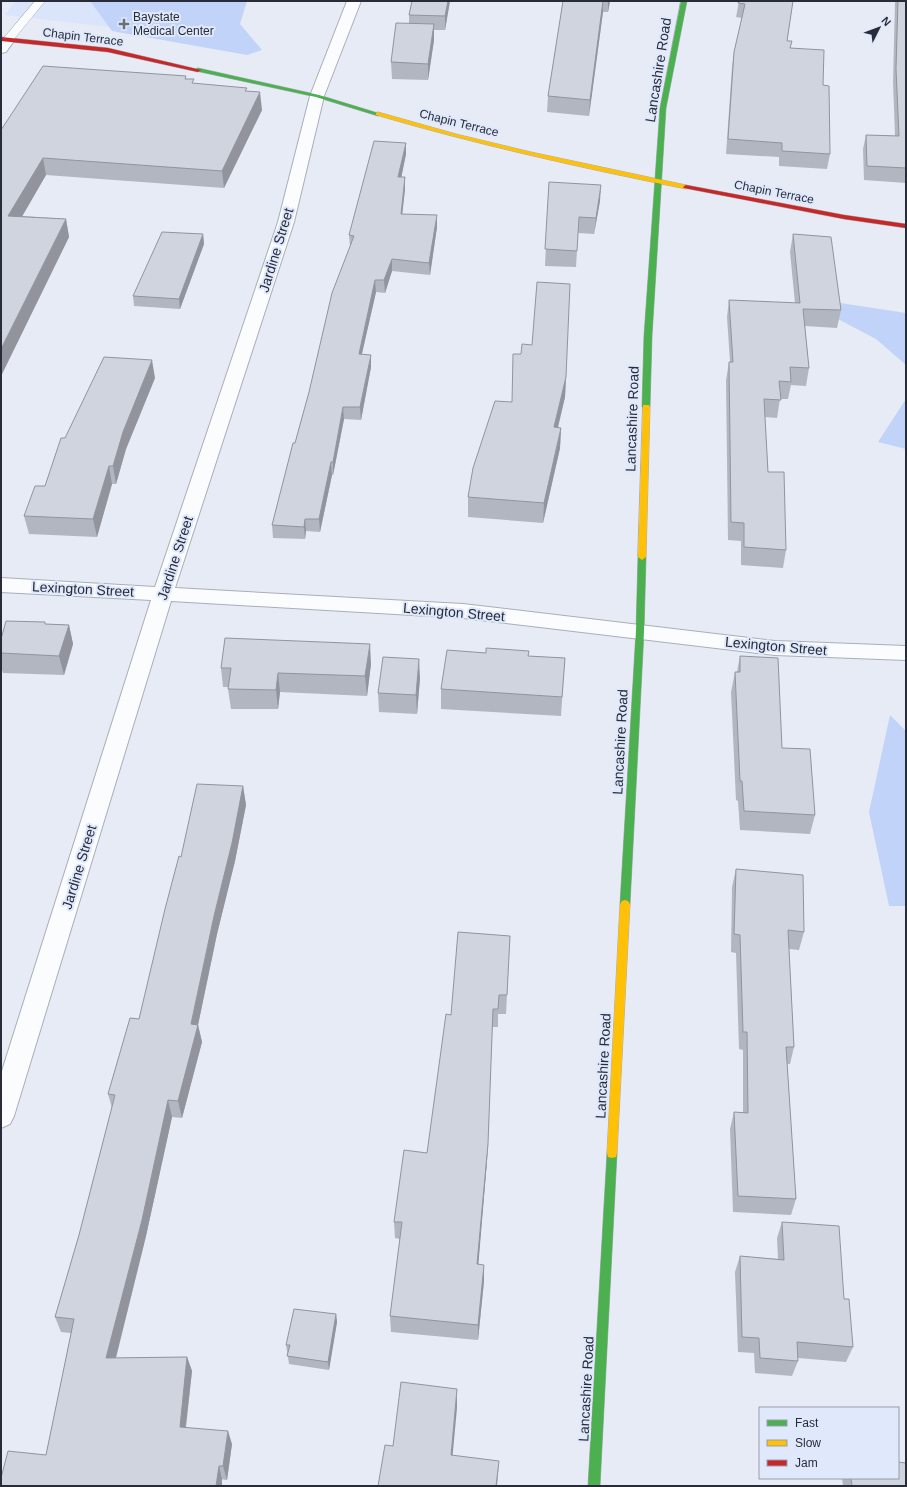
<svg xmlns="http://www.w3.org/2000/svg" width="907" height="1487" viewBox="0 0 907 1487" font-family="Arial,sans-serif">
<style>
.built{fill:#dae5fb}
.green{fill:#c1d3f8}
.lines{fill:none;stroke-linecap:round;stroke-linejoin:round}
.lane-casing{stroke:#aaaeb8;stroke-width:1}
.street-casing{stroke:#aaaeb8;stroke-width:2}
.fast-casing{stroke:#aaaeb8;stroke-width:1}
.slow-casing{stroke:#aaaeb8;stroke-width:1}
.jam-casing{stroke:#aaaeb8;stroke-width:1}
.lane{fill:#fbfcfe;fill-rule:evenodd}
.street{fill:#fbfcfe;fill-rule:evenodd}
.fast{fill:#4caf50;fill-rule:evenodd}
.slow{fill:#ffc107;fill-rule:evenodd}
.jam{fill:#c62828;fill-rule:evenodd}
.wall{fill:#b2b6c0}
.shaded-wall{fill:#91949c}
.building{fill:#cfd4df;stroke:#91949c}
.poi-dot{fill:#6a6f7a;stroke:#e0e9fc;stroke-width:1.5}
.labels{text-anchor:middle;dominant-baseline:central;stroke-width:4;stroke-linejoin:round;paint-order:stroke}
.far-poi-label{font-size:12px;fill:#272c38;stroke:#e0e9fc;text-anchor:start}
.far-street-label{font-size:12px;fill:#272c38;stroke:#e0e9fc}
.street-label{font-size:14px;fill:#272c38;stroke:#e0e9fc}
</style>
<rect width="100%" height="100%" fill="#e6ebf6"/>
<path class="built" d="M15,1H177L161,33L5,15Z"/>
<path class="green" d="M90,1H247L240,24L262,50L247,55L112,31Z
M794,296L906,313V365L876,339Z
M906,399V449L878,442Z
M890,715L906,731V906H889L869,812Z"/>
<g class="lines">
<g class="lane-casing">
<path id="lane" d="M35,1H45L11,43H3L2,41L3,39Z"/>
</g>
<g class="street-casing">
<path id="street" d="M347,1H361L324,96L294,222L175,588L463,604L775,641L906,646V660L775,655L463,618L171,601L14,1116L10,1124L1,1128V1074L151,600L1,592V578L155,587L278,222L310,96Z
M7,37L12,38L14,41L6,52L1,53V40Z"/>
</g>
<g class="fast-casing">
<path id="fast" d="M681,1H687L666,108L652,336L650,407L646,409L642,407L644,336L660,108Z
M198,68L319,95L381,114L378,116L316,97L196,71V69Z
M642,554L646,557L644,631L630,904L628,907L625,908L622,907L620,904L636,631L638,557Z
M612,1148L616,1149L617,1153L600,1486H588L607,1153L608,1149Z"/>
</g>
<g class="slow-casing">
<path id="slow" d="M378,112L456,134L531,152L686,185L689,187L686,189C582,168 478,145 376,115V113Z
M643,405H649L650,407L646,557L642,560L638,557Z
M625,900L628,901L630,904L617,1153L616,1157L612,1158L608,1157L607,1153L620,904L622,901Z"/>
</g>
<g class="jam-casing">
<path id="jam" d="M1,37L108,48L201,70L198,72L108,52L1,41Z
M686,185L844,215L906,224V228L844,219L684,188L683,187Z"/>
</g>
<use href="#lane" class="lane"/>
<use href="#street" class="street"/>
<use href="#fast" class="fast"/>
<use href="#slow" class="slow"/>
<use href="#jam" class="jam"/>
</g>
<path class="wall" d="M412,1H450L445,30H434V40L428,80L392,79L391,62L409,23V15Z
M563,1H610L608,12H603L589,116L547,112L548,96Z
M739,1H793L787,41L791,48L823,85L830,154L827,169L779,166V157L726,154L732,67L734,52L742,18L736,17Z
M895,1H906V183L864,180L863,149L866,135L895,136L893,82Z
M195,84L247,91L262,110L224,188L46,175L22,216L66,219L69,237L2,374L1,373V130Z
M406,143V154L401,177H405V189L402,214L437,227L430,275L392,271L385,293L376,292L362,354L371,367L361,420L344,419L333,475H332L320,532L306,531L305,539L273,538L272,525L350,246L349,235Z
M549,182L600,201L594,234L578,233L576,267L545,266Z
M203,234L204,244L180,309L134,306L133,296Z
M793,234L841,310L837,328L805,326L809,368L806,386L791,385L788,399H780L777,418L765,417L768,472L786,550L783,568L741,565V541L728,540L726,380L729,362H730L727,317L729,300L795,303L790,252Z
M566,377L565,397L558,428H561L560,448L543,523L468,517V497L512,402Z
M155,378L126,449L116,484H112L97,537L29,534L24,516L45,486L65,438Z
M46,624L69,625L73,644L64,675L3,673L1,667V639Z
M528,656L565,658L561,716L441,709V689Z
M740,656L782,748L815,815L810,834L740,830L738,801L736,800L731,692L735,672H737Z
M371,664L367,696L280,692L278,709H231L228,689V687H223L221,668Z
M420,678L417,714L379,712L378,693Z
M243,786L246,805L235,861L217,934L198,1025L202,1042L182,1118L172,1117L146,1236L116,1358L187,1357L192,1371L186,1428L232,1444L227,1480L46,1455L71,1333L61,1332L55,1317L79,1235L112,1108L108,1094L139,1019L181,857Z
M736,869L804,932L799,950L789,949L794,1047L790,1064H787L796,1199L791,1215L733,1212L730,1129L734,1112L743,1113V1050L739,1049L736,953L731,952L732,887Z
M510,936L506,1014H498V1027H492L487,1161L478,1265H484V1281L478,1340L391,1332L390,1316L400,1239L395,1238L394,1222L427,1153L451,1015Z
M782,1222L844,1299L853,1347L846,1362L798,1358V1361L792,1376L755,1373L754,1353L738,1352L735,1272L740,1256L778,1259L777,1238Z
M336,1314L337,1322L329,1370L289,1364L286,1345Z
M842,1478H898L906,1486H843Z"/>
<path class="shaded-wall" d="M448,1H450L445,30V16Z
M603,1V12L589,116L590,100Z
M608,1H610L608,12Z
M434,24V40L428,80V64Z
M260,92L262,110L224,188L222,171Z
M406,143V154L399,189L398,177Z
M43,158L46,175L12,234L8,216Z
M405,177V189L401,226V214Z
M601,185L600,201L594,234L596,218Z
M437,215V227L430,275L429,263Z
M66,219L69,237L2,374L1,369V349Z
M203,234L204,244L180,309L179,299Z
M392,259V271L385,293L384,280Z
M375,280L376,292L359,366V354Z
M371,355V367L361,420L360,407Z
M152,360L155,378L126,449L116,484L113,466L123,432Z
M566,377L565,397L553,447L554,427Z
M343,407L344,419L333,475V462Z
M561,428L560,448L543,523L544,503Z
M331,462L332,475L320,532L319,519Z
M109,466L112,484L97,537L93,519Z
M305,519L306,531L305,539L304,527Z
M69,625L73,644L64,675L59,656Z
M370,644L371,664L367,696L365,676Z
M419,659L420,678L417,714L416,695Z
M278,673L280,692L278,709L276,690Z
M243,786L246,805L235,861L217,934L198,1025L202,1042L182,1118L178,1101L191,1024L214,916Z
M493,1009L487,1161L477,1281V1264Z
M168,1100L172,1117L146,1236L112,1373L106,1358Z
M484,1265V1281L478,1340V1325Z
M336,1314L337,1322L329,1370L328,1362Z
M187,1357L192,1371L184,1441L180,1427Z
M457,1389V1408L451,1473V1455Z
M228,1431L232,1444L227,1480L223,1466Z
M499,1461L497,1486H496Z
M219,1466L222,1479V1486H216Z"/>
<path class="building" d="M412,1H448L445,16L409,15Z
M563,1H603L590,100L548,96Z
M739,1H793L787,41H792L790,48L824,50L823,85L829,86L830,154L782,151V143L728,139L734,52L745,4L738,3Z
M898,1H906V168L867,166L866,135L899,136L896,69Z
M396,23L434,24L428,64L391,62Z
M43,66L186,76L185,79H194L192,83L247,88L245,91L260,92L222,171L43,158L8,216L66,219L1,349V130Z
M374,141L406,143L398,177H405L401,214L437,215L429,263L392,259L384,280H375L359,354L371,355L360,407H343L333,462H331L319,519H305L304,527L272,525L293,443H295L309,392L332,293L354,236L349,235Z
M549,182L601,185L596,218L579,217L577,251L545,249Z
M162,232L203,234L179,299L133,296Z
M793,234L831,237L841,310L803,309L809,368L790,367L791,382L779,381L781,400L764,399L768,472H784L786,550L744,547V523L731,522L729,362H733L729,300L800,303Z
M537,282L570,284L566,377L554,427L561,428L544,503L468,497L473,468L495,401L512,402L513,354H521L522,344L532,345Z
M104,357L152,360L123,432L113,466H109L93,519L24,516L35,486H45L61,438H65Z
M6,621L45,622V624L69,625L59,656L1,653V639Z
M225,638L370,644L365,676L278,673L276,690L228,689L231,668H221Z
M486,648L529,651L528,656L565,658L562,697L441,689L447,650L486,653Z
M740,656L778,658L782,748L810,749L815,815L744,811L742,781H740L735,672H740Z
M383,657L419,659L416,695L378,693Z
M197,784L243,786L232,843L214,916L191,1024L198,1025L178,1101L168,1100L142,1220L106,1358L187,1357L180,1427L228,1431L223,1466H219L216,1486H1V1478L8,1451L46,1455L74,1319L55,1317L79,1235L115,1095L108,1094L130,1018L139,1019L165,909L179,856L181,857Z
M736,869L803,875L804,932L788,930L794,1047H786L796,1199L738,1196L734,1112L748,1113L747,1032H743L740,935L734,934Z
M458,932L510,936L507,995H499L498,1009H493L488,1144L477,1264L484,1265L478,1325L390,1316L402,1222H394L404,1150L427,1153L446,1014L451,1015Z
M782,1222L839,1226L844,1299H849L853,1347L797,1342L798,1361L760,1358L759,1338L742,1337L740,1256L784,1260Z
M294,1309L336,1314L328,1362L287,1356L290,1345H286Z
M401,1382L457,1389L451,1455L499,1461L496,1486H378L385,1445L393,1446Z
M898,1462L906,1463V1486H852L851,1478H898Z"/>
<path class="poi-dot" d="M122 18h4v4h4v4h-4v4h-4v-4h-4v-4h4z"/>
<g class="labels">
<g class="far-poi-label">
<text x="133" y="17">Baystate<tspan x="133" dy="14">Medical Center</tspan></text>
</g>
<g class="far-street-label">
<text transform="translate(83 37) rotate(7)">Chapin Terrace</text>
<text transform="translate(459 123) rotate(14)">Chapin Terrace</text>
<text transform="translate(774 192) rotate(11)">Chapin Terrace</text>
</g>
<g class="street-label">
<text transform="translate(658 70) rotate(-81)">Lancashire Road</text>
<text transform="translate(276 250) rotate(-73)">Jardine Street</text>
<text transform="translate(632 419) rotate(-88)">Lancashire Road</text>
<text transform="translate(175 558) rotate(-72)">Jardine Street</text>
<text transform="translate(83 589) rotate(3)">Lexington Street</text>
<text transform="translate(454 612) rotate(5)">Lexington Street</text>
<text transform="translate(776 646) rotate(5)">Lexington Street</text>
<text transform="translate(620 742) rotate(-87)">Lancashire Road</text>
<text transform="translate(79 867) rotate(-73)">Jardine Street</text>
<text transform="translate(603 1066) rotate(-87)">Lancashire Road</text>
<text transform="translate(586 1389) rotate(-87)">Lancashire Road</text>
</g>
</g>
<rect width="907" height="1487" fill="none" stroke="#272c38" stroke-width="4"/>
<rect x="759" y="1407" width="140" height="72" fill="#e0e9fc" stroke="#969dae"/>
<rect x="767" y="1420" width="20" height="6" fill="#4caf50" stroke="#969dae"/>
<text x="795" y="1427" font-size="12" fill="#272c38">Fast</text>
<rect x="767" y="1440" width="20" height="6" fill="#ffc107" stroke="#969dae"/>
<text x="795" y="1447" font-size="12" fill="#272c38">Slow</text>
<rect x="767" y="1460" width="20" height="6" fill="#c62828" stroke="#969dae"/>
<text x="795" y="1467" font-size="12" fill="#272c38">Jam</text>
<g transform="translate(879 28) rotate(48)" stroke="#e0e9fc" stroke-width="3" paint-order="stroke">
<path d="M0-3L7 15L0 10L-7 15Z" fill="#272c38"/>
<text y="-6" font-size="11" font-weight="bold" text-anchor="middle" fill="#272c38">N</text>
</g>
</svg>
